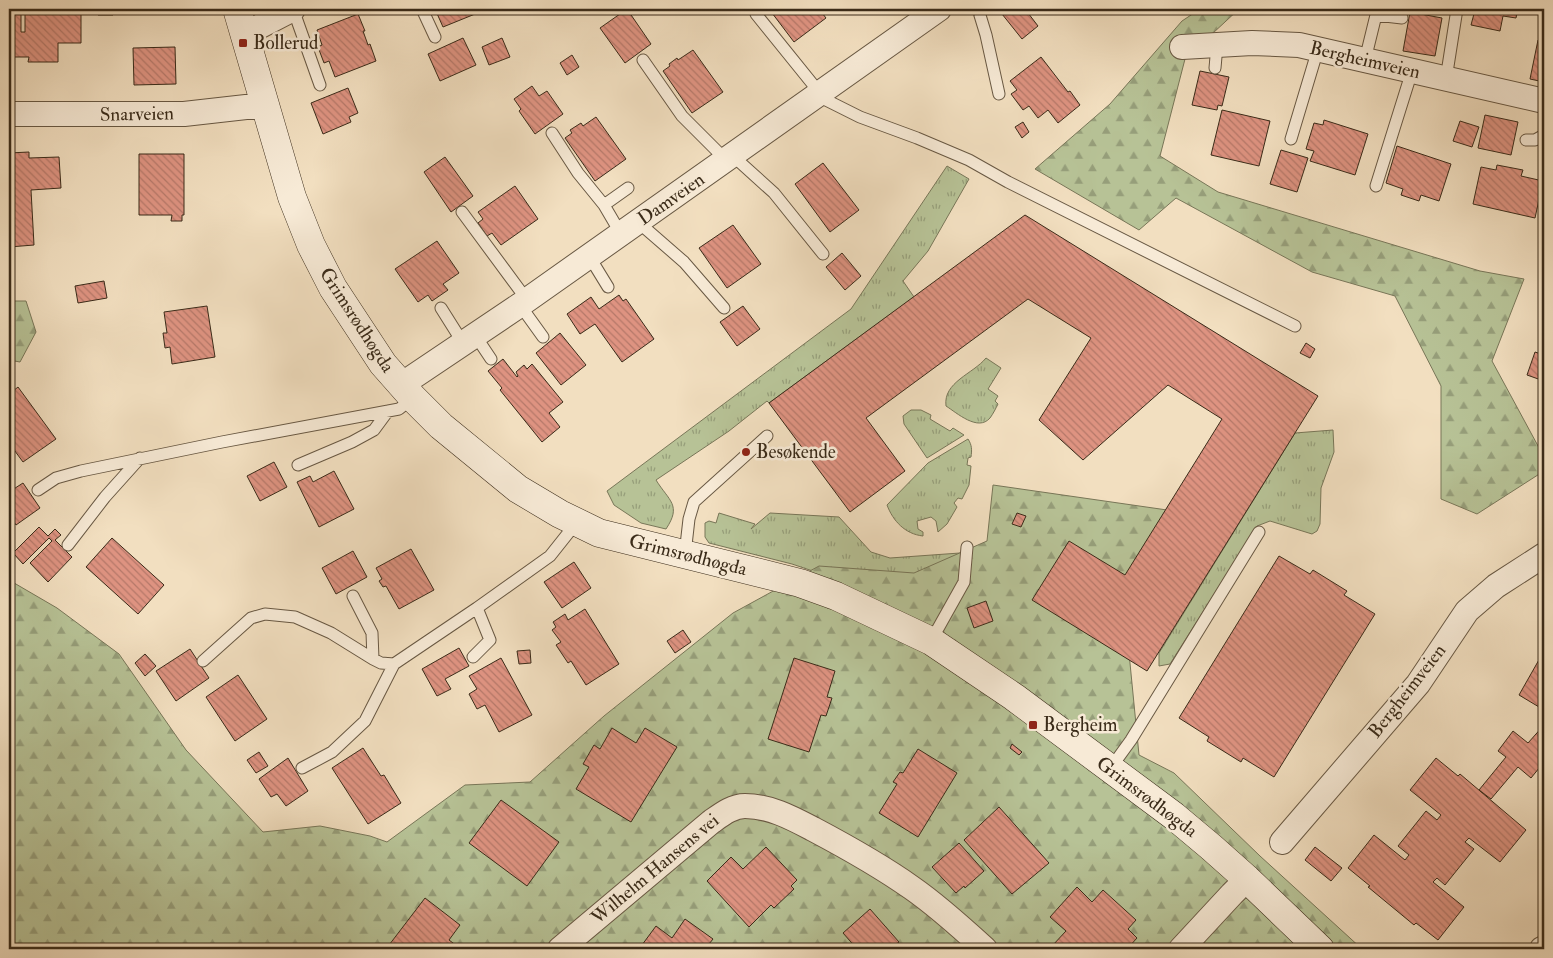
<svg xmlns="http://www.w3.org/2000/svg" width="1553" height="958" viewBox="0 0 1553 958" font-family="'IM FELL Double Pica',serif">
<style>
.grass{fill:url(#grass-tufts);stroke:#787658}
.forest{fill:url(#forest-firs);stroke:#787658}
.building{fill:url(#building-back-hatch);stroke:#3a2b19}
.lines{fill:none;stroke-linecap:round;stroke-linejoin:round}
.service-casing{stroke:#685843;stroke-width:13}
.minor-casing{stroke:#685843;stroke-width:26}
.secondary-casing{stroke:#3a2b19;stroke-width:29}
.service{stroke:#f7ead6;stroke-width:11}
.minor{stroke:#f7ead6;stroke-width:24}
.secondary{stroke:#f7ead6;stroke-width:28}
.poi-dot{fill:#8f2418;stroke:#f7ead6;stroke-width:2}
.labels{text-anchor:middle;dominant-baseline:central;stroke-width:5;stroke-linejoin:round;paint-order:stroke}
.poi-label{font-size:19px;fill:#3a2b19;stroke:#f7ead6;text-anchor:start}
.street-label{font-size:19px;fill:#3a2b19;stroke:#f7ead6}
</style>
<defs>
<pattern id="grass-tufts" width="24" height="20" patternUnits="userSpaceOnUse" patternTransform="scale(1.25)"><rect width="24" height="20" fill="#b7c296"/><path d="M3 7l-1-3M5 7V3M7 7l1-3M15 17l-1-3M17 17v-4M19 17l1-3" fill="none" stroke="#969e7a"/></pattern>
<pattern id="forest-firs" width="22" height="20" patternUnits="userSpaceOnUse" patternTransform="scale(1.25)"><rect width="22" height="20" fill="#b7c296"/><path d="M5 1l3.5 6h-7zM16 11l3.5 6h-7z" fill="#969e7a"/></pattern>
<pattern id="building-back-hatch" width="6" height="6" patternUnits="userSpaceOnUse" patternTransform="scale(1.25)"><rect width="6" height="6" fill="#de9381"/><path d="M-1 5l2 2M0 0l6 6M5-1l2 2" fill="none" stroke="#b57869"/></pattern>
</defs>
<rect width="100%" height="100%" fill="#f2dfc0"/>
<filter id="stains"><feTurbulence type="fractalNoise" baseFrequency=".004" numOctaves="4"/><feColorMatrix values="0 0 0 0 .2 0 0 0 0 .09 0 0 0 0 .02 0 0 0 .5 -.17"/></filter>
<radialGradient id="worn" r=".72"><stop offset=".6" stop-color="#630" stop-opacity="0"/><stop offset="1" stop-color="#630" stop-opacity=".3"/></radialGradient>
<path class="grass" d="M947,166L969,179L928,251L903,281L914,297L769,403L767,401L729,431L656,480C669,501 682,505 666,529L641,523L614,505L607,491L851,309Z
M986,358L1001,368L988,389L998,396L995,401L998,404C996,408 993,414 990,418C978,432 957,413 946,406C943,382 973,374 986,358Z
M911,410H921L931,415L930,419L950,431L953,428L964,435L927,458L904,424L903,416Z
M1333,430L1334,452L1321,488L1320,524L1317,531L1312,534L1270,521L1257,526L1170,664L1159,666V653L1295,433Z
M968,439C972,445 972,450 971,457L968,458L967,465L971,466L969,485L962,499L958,498L954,503L957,507L947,524L938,532L936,521L931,517L917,521L918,529L923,532V536C905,534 893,521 887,505L928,463Z
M719,513L755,524L751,529L770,513L839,517L871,552L890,558L960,553L957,578L854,585L792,564L709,543L705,537V523L709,521L716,523Z"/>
<path class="forest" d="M1200,9H1239L1185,59L1160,156L1218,192L1480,271L1524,279L1492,361L1544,457V471L1477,514L1441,499V386L1395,296L1312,272L1176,198L1139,230L1035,169L1110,104L1182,21Z
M9,301H26L36,332L20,362L9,360Z
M993,485L1188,513L1129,653L1139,755L1174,773L1260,856L1362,949H9V580L57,608L119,654L186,750L263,832L320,826L370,836L387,842L465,785L530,782L604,716L733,613L819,566L914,573L987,541Z"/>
<path class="building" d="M10,9H21V32H25V9H81V43H58V62H28L29,57H11Z
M98,9H113V15H98Z
M435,9H479L480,12L443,27Z
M627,9L651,44L625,63L600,28Z
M769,9H819L826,18L794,42Z
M1009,9H1025L1038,26L1022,39L1002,14Z
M1467,9H1518L1516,18L1503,16L1500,31L1471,25L1475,10Z
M1410,12L1442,18L1435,56L1403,51Z
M358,14L365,31H363L368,45L370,44L376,61L335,77L329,61L324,63L318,47L322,45L317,30Z
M463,38L476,65L440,81L428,54Z
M502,38L510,57L489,65L482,47Z
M1538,40L1544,41V82L1530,79Z
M175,47L176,84L134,85L133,48Z
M693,50L723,92L692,113L663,71L670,66L669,64L677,58L678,60Z
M572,55L579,67L567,75L560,63Z
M1041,57L1068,92L1070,91L1080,105L1058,123L1048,110L1038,118L1029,106L1023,110L1011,94L1017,90L1010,81Z
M1200,71L1229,77L1222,106L1218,105L1217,110L1192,105Z
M532,86L539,96L547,91L563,114L535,134L519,111L521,109L514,99Z
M348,88L358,113L349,117L351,122L323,134L311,103Z
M1222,110L1270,121L1259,166L1211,155Z
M1485,115L1518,122L1511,155L1478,148Z
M596,117L626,159L595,181L565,138L572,133L570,130L581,123L583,126Z
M1324,120L1368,134L1355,175L1310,161L1314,151L1306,149L1314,123L1323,125Z
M1460,121L1479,127L1472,147L1453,141Z
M1023,122L1029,132L1022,138L1015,127Z
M1397,146L1451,164L1439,201L1421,195L1419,201L1401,195L1403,189L1386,183Z
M1281,150L1308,158L1297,192L1270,184Z
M29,152V158L59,157L61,188L31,190L34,245L9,247V153Z
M139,154H184V215H182V221H171L172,215H139Z
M445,157L473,196L451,212L424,172Z
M823,163L859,210L830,232L795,184Z
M1497,165L1523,170L1521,176L1543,181L1535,218L1473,204L1481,167L1496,170Z
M515,186L538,219L501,245L492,233L487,236L478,223L483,219L478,212Z
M1025,215L1318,396L1147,671L1032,600L1069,541L1125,575L1222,419L1168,385L1083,460L1039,420L1091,338L1028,299L866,418L905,471L850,512L769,403Z
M733,225L761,264L727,288L699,248Z
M437,241L459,273L443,284L448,290L432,301L428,295L418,302L395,269Z
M842,253L861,276L845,290L826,267Z
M104,281L107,298L78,303L75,286Z
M619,295L623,301L626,299L654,339L622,362L595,324L580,334L567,314L591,297L599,309Z
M207,306L215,357L172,364L170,347L165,348L163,333H167L164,312Z
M743,306L760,329L737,346L720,322Z
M560,333L586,365L561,385L536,353Z
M1306,343L1315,349L1310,358L1300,353Z
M1535,352L1544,355V381L1527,375Z
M503,359L517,377L518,376L516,372L524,365L527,369L532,364L563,402L549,413L560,427L542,442L500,390L502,388L488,371Z
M9,385L13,391L18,387L56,439L23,462L9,443Z
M274,462L287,487L260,501L247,476Z
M334,471L354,509L319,527L297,482L310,476L313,482Z
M23,483L40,508L16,525L9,514V492Z
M1017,513L1026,516L1021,527L1012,524Z
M39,527L48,536L55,529L61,535L55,540L72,557L48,582L30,563L52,541L49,538L23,564L13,553Z
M112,538L164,585L138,614L86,567Z
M411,549L434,590L399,609L386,586L383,587L379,581L382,579L376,568Z
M353,551L367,577L336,594L322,568Z
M1279,556L1310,574L1313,570L1347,591L1344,595L1375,614L1274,777L1243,758L1241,762L1207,741L1209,737L1179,718Z
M574,562L591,588L562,608L544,582Z
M986,601L993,621L974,628L967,608Z
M585,609L619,664L586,685L571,661L568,663L556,645L561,642L552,630L556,627L553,622L565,614L568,620Z
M683,630L691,642L675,653L667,641Z
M459,648L469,666L445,679L451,689L437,696L422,669Z
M190,649L209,678L176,701L156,671Z
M530,650L531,663L519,664L517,651Z
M145,654L156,666L145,676L135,663Z
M501,658L532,715L499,732L485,705L477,709L469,694L477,689L469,676Z
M794,658L835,671L827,697L832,698L826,716L821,715L809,752L768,739Z
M1540,658L1544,661V710L1519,695Z
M238,675L267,719L235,741L206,697Z
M1544,725V747L1539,752L1544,756V762L1531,778L1518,767L1491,799L1479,790L1506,757L1498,751L1513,731L1528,743Z
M612,728L636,743L645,728L677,747L631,822L576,789L589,767L583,764L594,745L600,749Z
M1012,744L1022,752L1019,755L1010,748Z
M363,748L381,776L384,775L401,803L368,824L332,768Z
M918,749L957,773L918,837L879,813L897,784L893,782L900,772L903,773Z
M259,752L268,766L256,773L247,760Z
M288,758L308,791L286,806L277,794L271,797L259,779Z
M1436,758L1458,776L1460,774L1526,830L1500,862L1469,838L1465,842L1474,849L1445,885L1437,878L1433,882L1464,907L1438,940L1416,923L1414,925L1368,887L1370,886L1348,868L1374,835L1405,860L1409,855L1398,846L1426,811L1437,820L1441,815L1410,790Z
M501,800L559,842L527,886L469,843Z
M999,807L1049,863L1012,894L964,840Z
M959,843L984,871L965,888L964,886L956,893L932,867Z
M766,847L797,880L791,886L794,889L774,908L771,905L749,927L707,881L731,857L743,869Z
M1315,847L1342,868L1331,881L1305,860Z
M1077,887L1092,902L1103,890L1136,920L1128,929L1137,938L1127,949H1055L1052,946L1066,931L1050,917Z
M425,898L460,925L449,940L457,946L454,949H386Z
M870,909L899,942L890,949H857L843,933Z
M685,919L713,939L705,949H639L656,926L672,938Z"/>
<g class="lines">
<g class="service-casing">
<path id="service" d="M293,9L320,85
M422,9L435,37
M976,9L979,12L986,35L999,94
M756,14L819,92
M643,60L682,116L726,160
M1365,60L1376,15L1402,18
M1215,68L1217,45
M1446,79L1457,9
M816,95L860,117L917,138L969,160L1008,182L1295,326
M552,133L578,173L604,205L621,234
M1291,139L1318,49
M1526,140H1535L1544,135
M733,156L774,193L823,254
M1376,186L1412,71
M604,205L628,188
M462,212L527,300
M638,222L684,262L724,308
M589,256L608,287
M520,305L543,337
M441,308L463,343
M475,335L491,359
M298,465L352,442L374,430L388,411
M38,490L56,478L81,471L222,442L399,409L413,398
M68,545L105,497L140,458
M685,554L689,519L694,502L767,436
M353,596L372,633L373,659
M931,641L964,582L967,547
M473,657L490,640L477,608
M203,661L251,618L265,614L295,617L331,633L373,659L381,663L394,664L477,608L550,556L577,522
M302,768L332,752L365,721L394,664
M1110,769L1131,740L1259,532"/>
</g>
<g class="minor-casing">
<path id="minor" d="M245,34L293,9
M1182,47L1252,43L1299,45L1544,101
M9,114H184L246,107H266
M401,385L520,305L939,9
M1282,842L1418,684L1467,611L1496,586L1544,555
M560,949L711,822C721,815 732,806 745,806C770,806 792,818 813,829C847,847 881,866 912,888C938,906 962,928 985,949
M1181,949L1232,894L1247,879
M1542,949L1544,948"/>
</g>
<g class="secondary-casing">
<path id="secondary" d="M237,9L292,197L311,245L333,288L383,364L413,398L441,426L518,489L560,514L599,533L800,583L836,596L931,641L1014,697L1174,816L1211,847L1247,879L1320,949"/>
</g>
<use href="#service" class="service"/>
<use href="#minor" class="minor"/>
<use href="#secondary" class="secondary"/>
</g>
<g class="poi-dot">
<rect x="238" y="38" width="10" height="10" rx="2.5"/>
<circle cx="746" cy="452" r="5"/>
<rect x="1028" y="720" width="10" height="10" rx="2.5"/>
</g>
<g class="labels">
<g class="poi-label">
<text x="253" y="43">Bollerud</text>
<text x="756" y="452">Besøkende</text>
<text x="1043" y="725">Bergheim</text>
</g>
<g class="street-label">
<text transform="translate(1365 60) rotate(13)">Bergheimveien</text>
<text transform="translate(137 114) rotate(-1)">Snarveien</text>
<text transform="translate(671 199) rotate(-35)">Damveien</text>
<text transform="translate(357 320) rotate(57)">Grimsrødhøgda</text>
<text transform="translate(688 555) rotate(14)">Grimsrødhøgda</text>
<text transform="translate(1407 691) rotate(-52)">Bergheimveien</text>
<text transform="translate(1147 797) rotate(37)">Grimsrødhøgda</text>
<text transform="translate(655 869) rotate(-40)">Wilhelm Hansens vei</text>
</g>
</g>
<rect width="1553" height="958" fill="none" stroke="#f2dfc0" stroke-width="30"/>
<rect x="10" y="10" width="1533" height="938" fill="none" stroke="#3a2b19" stroke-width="2.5"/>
<rect x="15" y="15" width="1523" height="928" fill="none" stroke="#3a2b19"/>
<rect width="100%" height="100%" filter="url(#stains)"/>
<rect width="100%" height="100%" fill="url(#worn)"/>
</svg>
